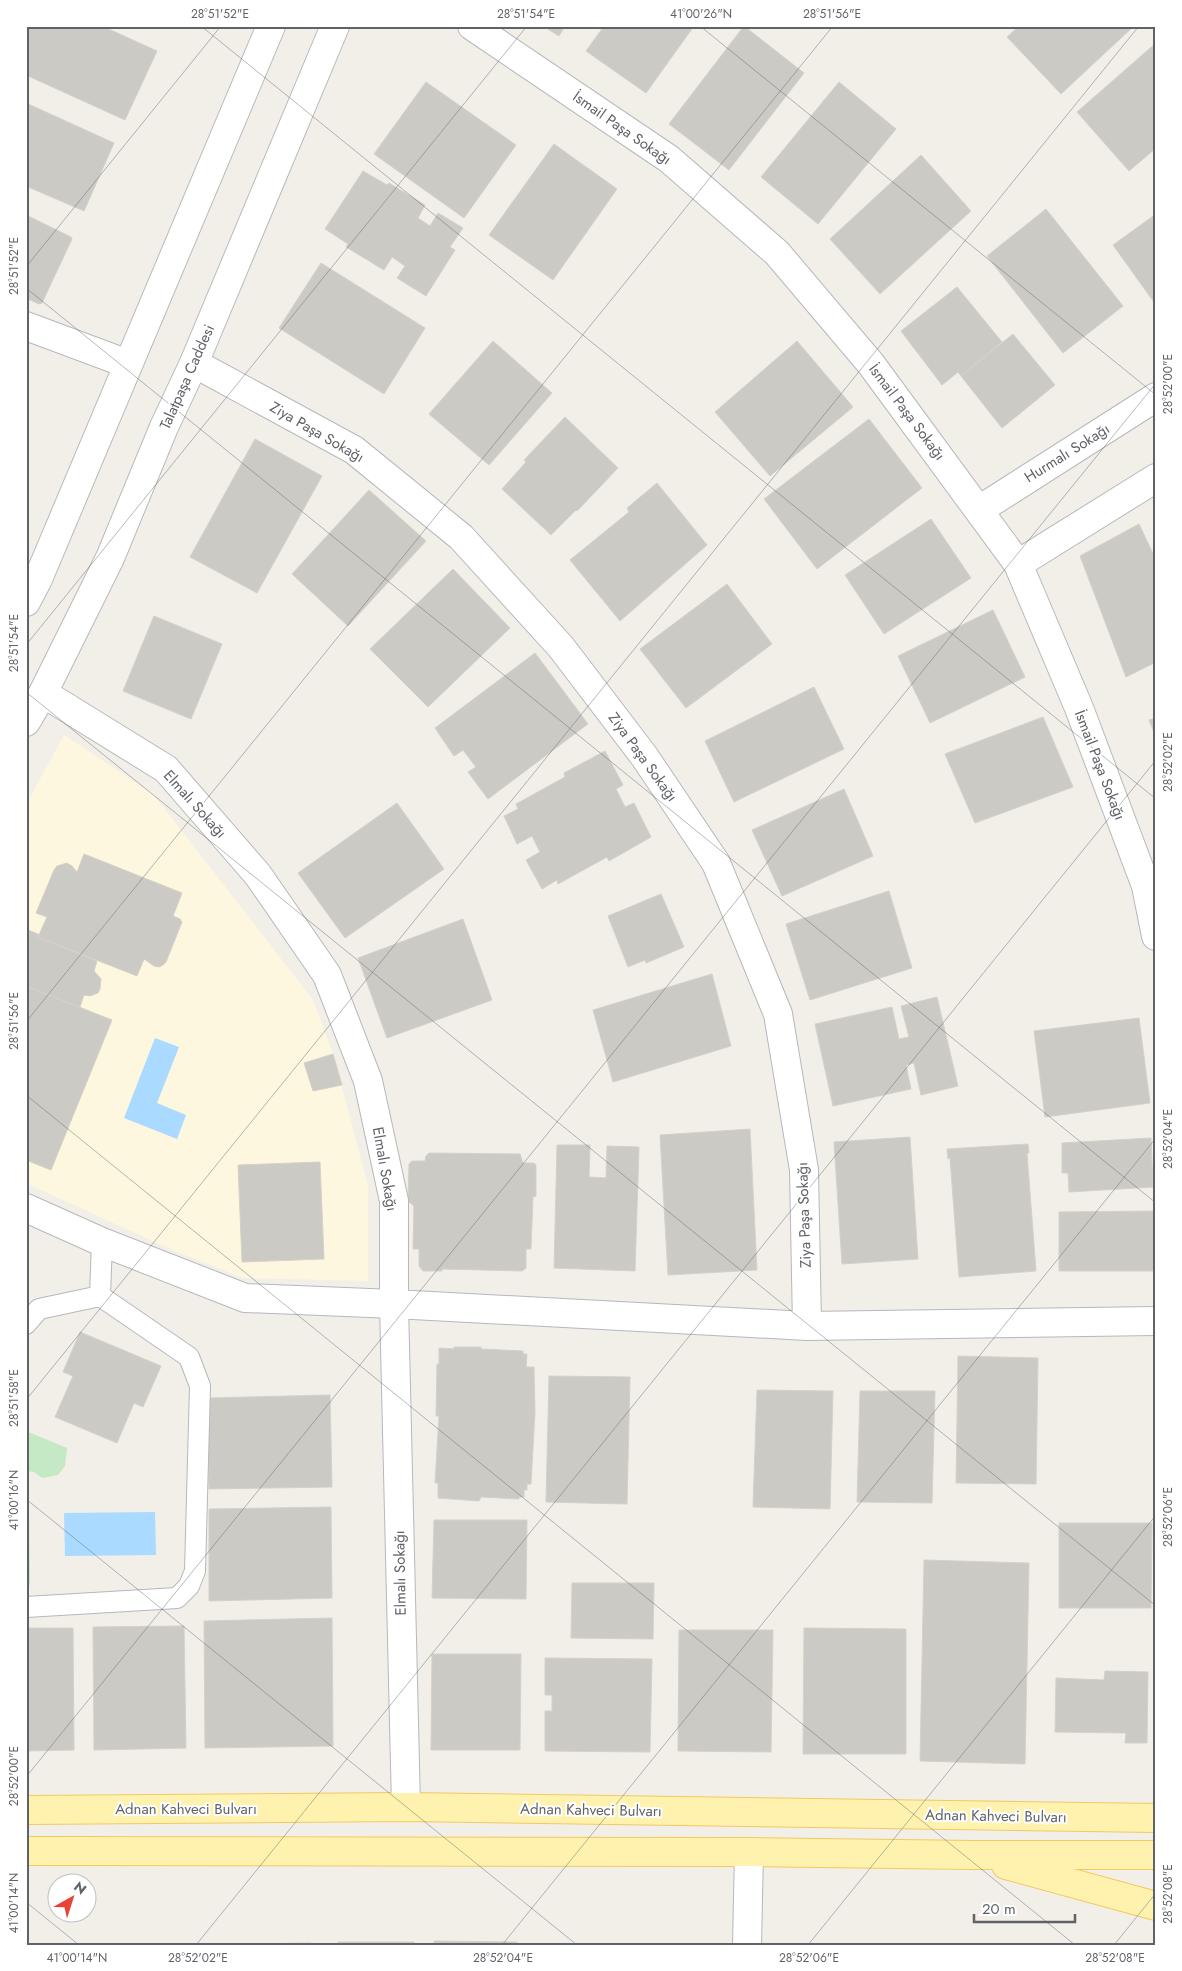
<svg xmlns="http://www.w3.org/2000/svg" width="1182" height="1971" viewBox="0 0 1182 1971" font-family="Jost,sans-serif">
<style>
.commercial{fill:#fef7e0}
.green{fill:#c5e8c5}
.water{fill:#aadaff}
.building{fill:#cccac5;stroke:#d6d1c6}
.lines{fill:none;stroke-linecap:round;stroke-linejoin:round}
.service-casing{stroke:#b5b8bc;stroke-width:22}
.minor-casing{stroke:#b5b8bc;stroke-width:30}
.secondary-casing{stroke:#b6babf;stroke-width:30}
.primary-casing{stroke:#f2c960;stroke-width:30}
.service{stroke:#fff;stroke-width:20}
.minor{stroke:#fff;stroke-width:28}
.secondary{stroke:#fff;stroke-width:28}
.primary{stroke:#fff2af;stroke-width:28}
.ticks{fill:none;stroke:#5f6368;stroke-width:1;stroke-opacity:0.45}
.labels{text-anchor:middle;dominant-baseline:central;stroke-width:4;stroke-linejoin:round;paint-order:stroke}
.street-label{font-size:15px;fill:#5f6368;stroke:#fff}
.neatline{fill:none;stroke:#5f6368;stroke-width:2}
.ticks-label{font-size:12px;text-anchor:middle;fill:#5f6368}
</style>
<rect width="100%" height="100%" fill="#f1efe8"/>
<path class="commercial" d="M64,735L153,794L313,1000L333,1054L368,1186V1281L243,1278L168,1248L26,1183V805Z"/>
<path class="green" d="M26,1431L67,1448L65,1466L58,1475L42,1478L34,1472L26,1471Z
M26,1505H29L30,1585H26Z"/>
<path class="water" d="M155,1038L179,1047L157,1103L186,1115L177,1139L124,1118Z
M155,1512L156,1555L65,1556L64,1513Z"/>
<path class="building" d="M26,26H102L157,51L125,120L26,75Z
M543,26H565L559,36Z
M604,26H694L646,93L586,51Z
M744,26L804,73L729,170L669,124Z
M1019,26H1134L1061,94L1007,37Z
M1156,43V148L1129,171L1077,112Z
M426,82L516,145L464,218L374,154Z
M839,82L896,129L818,224L761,177Z
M26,103L114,143L84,211L26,186Z
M554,144L617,189L553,280L489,235Z
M921,155L971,211L880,294L830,239Z
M363,171L387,185L389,183L425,205L418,218L430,226L438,213L463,228L450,247L455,250L426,296L397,278L405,266L392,257L384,270L346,247L348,244L325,229Z
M1046,209L1123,306L1063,353L987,256Z
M1156,214V305L1113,245Z
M26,215L71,237L72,239L42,303L39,304L26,298Z
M321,263L425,328L384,394L279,328Z
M957,287L1002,342L961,376L958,372L942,385L901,331Z
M1013,334L1055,385L1002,428L961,376Z
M493,341L552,393L489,465L429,414Z
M797,341L853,407L770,476L715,412Z
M565,417L618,468L577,511L576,510L551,535L502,489L526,462L524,460Z
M869,419L922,488L817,569L764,499Z
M255,439L322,476L257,593L190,557Z
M657,483L707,545L620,621L570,560L629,512L627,508Z
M369,490L426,541L348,626L292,574Z
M931,519L971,578L884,634L845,575Z
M1139,524L1156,560V662L1126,677L1080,556Z
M453,569L510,628L428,707L370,649Z
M727,584L772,644L686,708L640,649Z
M993,610L1025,677L930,723L898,656Z
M154,616L222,644L191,719L123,691Z
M535,653L588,724L488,799L468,772L476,767L463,750L454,756L435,728Z
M814,687L844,749L734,802L705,741Z
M1043,717L1073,787L975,823L945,754Z
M1156,718V737L1149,720Z
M605,751L623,785L616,789L625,807L634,803L651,837L609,861L607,857L558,884L557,880L542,889L526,860L540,852L532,836L517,844L504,816L518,809L516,804L565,777L564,773Z
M844,789L873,856L782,896L752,830Z
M397,803L444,869L345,938L298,873Z
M84,854L182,893L173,916L180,919L182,922L166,962L163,965L159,967L154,966L144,959L137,976L38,937L47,917L36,913L54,870L57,866L67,863L72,866L77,872Z
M889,891L912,968L810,1000L786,924Z
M661,894L684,947L646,963L645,960L628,967L608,916Z
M463,919L492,1000L387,1038L358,958Z
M26,929L40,935L38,937L97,961L94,971L101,979L100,989L98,993L90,996L84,995L80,1007L26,986Z
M712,974L731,1046L613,1082L593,1010Z
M26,986L112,1020L51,1170L26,1160Z
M937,997L958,1086L921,1095L914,1063L906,1065L911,1089L833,1106L815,1024L892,1007L899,1039L909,1037L901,1006Z
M1139,1018L1150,1103L1045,1117L1034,1031Z
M333,1054L342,1085L313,1091L304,1063Z
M750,1129L757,1270L668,1275L660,1135Z
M910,1137L918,1259L842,1264L834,1142Z
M1151,1138L1153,1187L1069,1192L1068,1173H1062V1143Z
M1028,1144L1029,1153H1027L1036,1271L959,1277L950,1158L948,1159L947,1149Z
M557,1145H590L589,1177L606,1178L607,1146L639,1147L635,1271L554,1268Z
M429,1153L520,1154L523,1163H534L536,1165V1196L533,1197L531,1249H526V1268L522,1271L442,1269V1271H423L419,1266V1249H413L414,1206L408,1201L409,1164L412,1161H425L426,1156Z
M320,1162L324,1259L242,1262L238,1165Z
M1156,1211V1271H1059V1212Z
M80,1332L161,1366L143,1407L134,1403L117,1443L55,1417L73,1376L63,1372Z
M454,1347H481V1349L523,1351V1354H527L526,1367H534L535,1412L531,1484H527V1490H524V1497H519V1499L481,1497L479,1501L438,1498V1483H435L439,1416H436L437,1364H439V1348L454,1349Z
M958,1356L1038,1358L1036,1484L956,1483Z
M549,1376L630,1377L627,1504L546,1502Z
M757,1390L833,1391L830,1509L753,1507Z
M860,1391H935L932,1503L857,1502Z
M330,1395L332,1487L209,1489L208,1398Z
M331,1507L332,1598L209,1601V1509Z
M434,1520H527L526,1599L432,1598Z
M1059,1523H1152L1151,1608H1059Z
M924,1560L1029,1563L1025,1764L920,1761Z
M572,1583H654L653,1639L571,1638Z
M332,1618L333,1746L205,1748L204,1621Z
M184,1626L186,1748L94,1750L93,1627Z
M26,1628H73L74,1750L26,1751Z
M804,1628L906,1629V1754H803Z
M679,1630H773L771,1752L678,1751Z
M432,1654H521L520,1750H431Z
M545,1658L652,1659L650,1752L545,1751V1711H552V1695H545Z
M1105,1671L1148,1672L1147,1743H1125L1126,1733L1055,1732L1056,1678L1104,1680Z
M434,1941L517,1942V1945H434Z
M338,1942H414V1945H338Z
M311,1943V1945H237V1944Z
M135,1944H206V1945Z"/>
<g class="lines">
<g class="service-casing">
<path id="service" d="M100,1296L102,1242
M26,1324L39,1309L100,1296L189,1357L200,1386L195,1571L189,1586L177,1598L26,1607"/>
</g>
<g class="minor-casing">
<path id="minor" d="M472,26L669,159L777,253L871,364L1018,564L1079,708L1146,886L1156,936
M26,326L128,364
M194,363L354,450L461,537L561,647L644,756L716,863L778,1014L804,1170L807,1326
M979,510L1156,397
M1018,564L1156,478
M43,693L166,769L258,875L327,975L368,1081L394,1201V1304L406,1807
M26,1208L102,1242L245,1298L394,1304L807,1326L1156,1321
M747,1945L749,1852"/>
</g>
<g class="secondary-casing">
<path id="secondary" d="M26,602L38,579L271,26
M26,722L43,693L110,558L164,427L194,363L335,26"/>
</g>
<g class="primary-casing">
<path id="primary" d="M26,1810L406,1807L1156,1818
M26,1851L749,1852L973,1855H1156
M1006,1865L1156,1906"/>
</g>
<use href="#service" class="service"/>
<use href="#minor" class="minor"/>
<use href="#secondary" class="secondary"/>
<use href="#primary" class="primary"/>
</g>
<path class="ticks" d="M201,26L1156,799M700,26L1156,395M26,267L221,26M26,288L1156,1203M26,645L527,26M26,692L1156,1606M26,1022L833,26M26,1095L1075,1945M26,1400L1139,26M26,1499L577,1945M26,1777L1156,383M26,1902L79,1945M196,1945L1156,760M502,1945L1156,1138M808,1945L1156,1515M1114,1945L1156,1893"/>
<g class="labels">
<g class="street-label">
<text transform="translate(622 128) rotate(35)">İsmail Paşa Sokağı</text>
<text transform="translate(187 377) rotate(-66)">Talatpaşa Caddesi</text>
<text transform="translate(907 412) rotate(53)">İsmail Paşa Sokağı</text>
<text transform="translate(317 432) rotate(30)">Ziya Paşa Sokağı</text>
<text transform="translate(1067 453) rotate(-32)">Hurmalı Sokağı</text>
<text transform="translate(643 757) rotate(54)">Ziya Paşa Sokağı</text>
<text transform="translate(1100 765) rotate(69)">İsmail Paşa Sokağı</text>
<text transform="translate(195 804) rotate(48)">Elmalı Sokağı</text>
<text transform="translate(385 1169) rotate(80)">Elmalı Sokağı</text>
<text transform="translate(804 1215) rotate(-92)">Ziya Paşa Sokağı</text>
<text transform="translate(400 1573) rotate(-91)">Elmalı Sokağı</text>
<text x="186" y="1809">Adnan Kahveci Bulvarı</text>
<text transform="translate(591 1810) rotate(1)">Adnan Kahveci Bulvarı</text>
<text transform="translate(996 1816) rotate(1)">Adnan Kahveci Bulvarı</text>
</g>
</g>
<rect width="1182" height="1971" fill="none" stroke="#ffffff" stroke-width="55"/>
<g transform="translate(72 1898) rotate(39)"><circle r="24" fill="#ffffff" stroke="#bfc1c3"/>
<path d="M0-4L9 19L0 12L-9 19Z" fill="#ea4335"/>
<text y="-8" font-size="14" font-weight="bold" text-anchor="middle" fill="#5f6368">N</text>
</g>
<path d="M974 1914v8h101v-8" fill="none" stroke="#5f6368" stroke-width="2.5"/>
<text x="982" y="1914" font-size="15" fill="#5f6368" stroke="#ffffff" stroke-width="4" paint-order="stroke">20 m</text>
<rect x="28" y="28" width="1126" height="1916" class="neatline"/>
<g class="ticks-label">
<text x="220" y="18">28°51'52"E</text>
<text x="526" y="18">28°51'54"E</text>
<text x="701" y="18">41°00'26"N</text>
<text x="832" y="18">28°51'56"E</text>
<text transform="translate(14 266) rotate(-90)" y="4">28°51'52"E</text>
<text transform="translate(1168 384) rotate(-90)" y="4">28°52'00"E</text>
<text transform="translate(14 643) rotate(-90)" y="4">28°51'54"E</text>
<text transform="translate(1168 762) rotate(-90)" y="4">28°52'02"E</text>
<text transform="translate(14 1021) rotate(-90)" y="4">28°51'56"E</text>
<text transform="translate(1168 1139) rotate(-90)" y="4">28°52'04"E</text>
<text transform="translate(14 1398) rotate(-90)" y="4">28°51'58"E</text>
<text transform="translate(14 1500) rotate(-90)" y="4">41°00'16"N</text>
<text transform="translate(1168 1517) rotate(-90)" y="4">28°52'06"E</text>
<text transform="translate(14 1776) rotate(-90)" y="4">28°52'00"E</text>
<text transform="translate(1168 1894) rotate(-90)" y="4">28°52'08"E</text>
<text transform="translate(14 1903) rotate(-90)" y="4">41°00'14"N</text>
<text x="77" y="1962">41°00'14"N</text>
<text x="198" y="1962">28°52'02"E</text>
<text x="503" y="1962">28°52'04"E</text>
<text x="809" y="1962">28°52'06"E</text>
<text x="1115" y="1962">28°52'08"E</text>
</g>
</svg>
